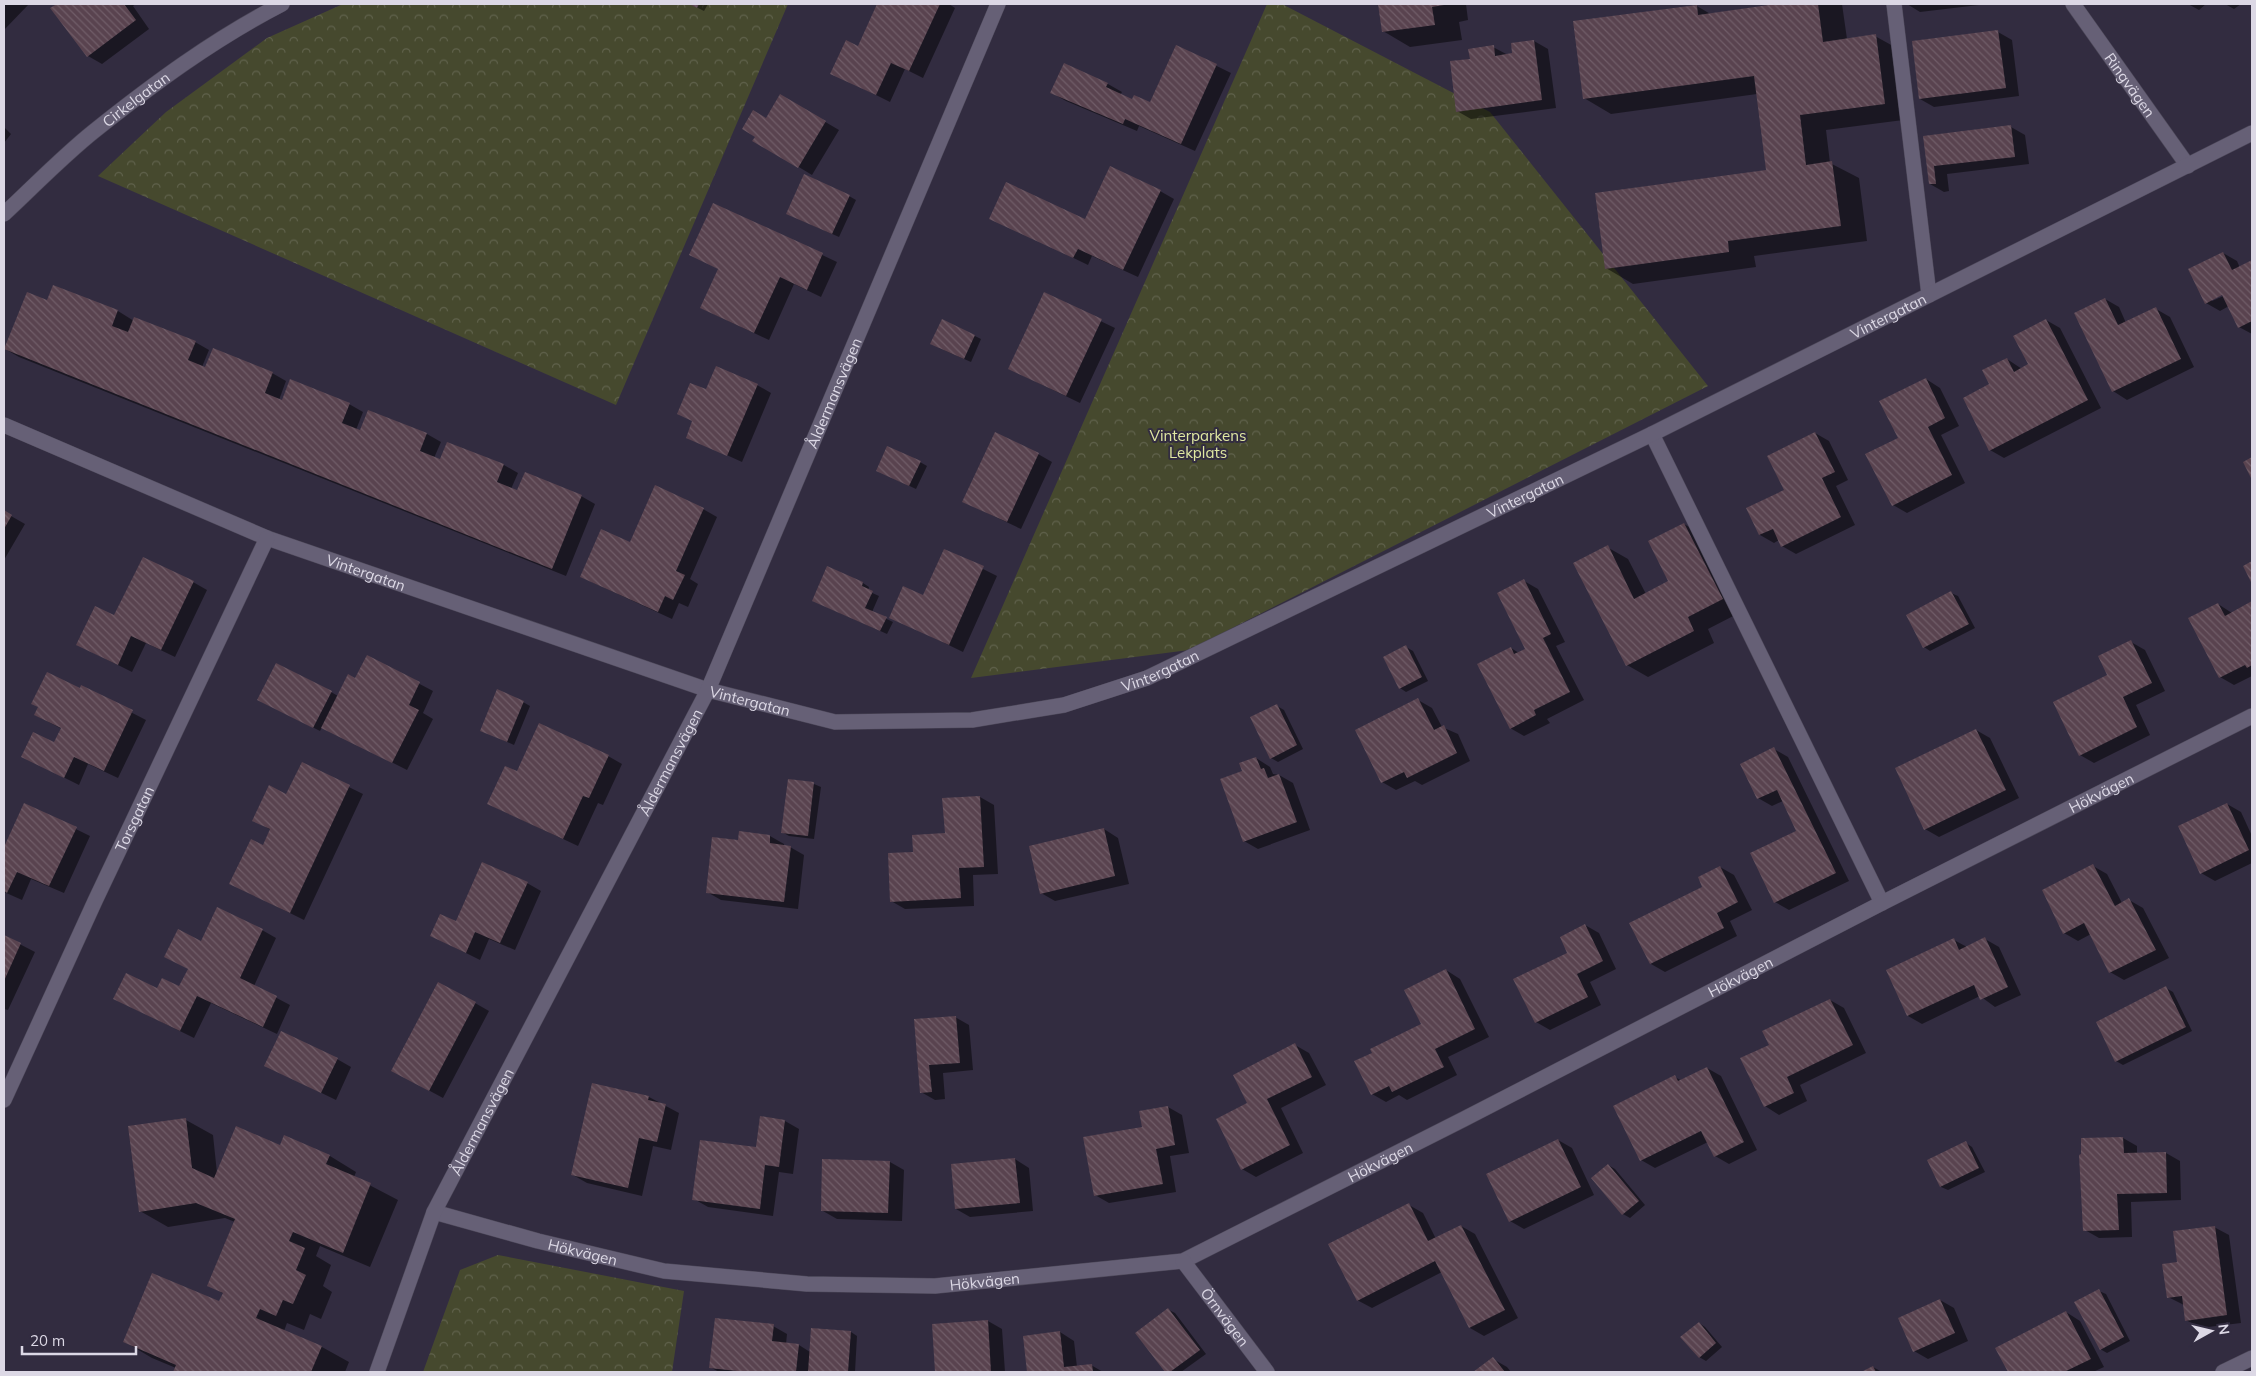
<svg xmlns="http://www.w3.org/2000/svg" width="2256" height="1376" viewBox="0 0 2256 1376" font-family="Mulish,sans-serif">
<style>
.forest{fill:url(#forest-crowns)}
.shadow{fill:#0007;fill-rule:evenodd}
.building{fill:url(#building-back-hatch)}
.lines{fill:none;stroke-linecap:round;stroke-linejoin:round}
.lane-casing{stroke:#4c4758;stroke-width:16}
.street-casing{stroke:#4c4758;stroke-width:16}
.lane{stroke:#666076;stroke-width:15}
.street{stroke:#666076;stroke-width:15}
.labels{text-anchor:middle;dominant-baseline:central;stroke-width:4;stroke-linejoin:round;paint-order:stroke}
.street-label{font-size:15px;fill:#dcd8e5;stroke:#322c40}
.park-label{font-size:15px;fill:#e0e8a1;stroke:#322c40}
</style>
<defs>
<pattern id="forest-crowns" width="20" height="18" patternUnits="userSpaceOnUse" patternTransform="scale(1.25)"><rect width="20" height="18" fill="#46492e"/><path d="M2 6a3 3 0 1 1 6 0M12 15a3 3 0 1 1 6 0" fill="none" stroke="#60624c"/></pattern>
<pattern id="building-back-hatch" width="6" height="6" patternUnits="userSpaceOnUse" patternTransform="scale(1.25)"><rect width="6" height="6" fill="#59434f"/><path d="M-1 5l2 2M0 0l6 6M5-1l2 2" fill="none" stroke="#705d68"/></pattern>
</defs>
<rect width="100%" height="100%" fill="#322c40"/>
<path class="forest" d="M343,4H788L616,405L98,176L166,112L267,38Z
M1267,4H1282L1490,112L1708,386L1189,650L971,678Z
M498,1255L684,1291L672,1372H423L460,1270Z"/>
<path class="shadow" d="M4,4H29L4,30Z
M59,4H136L133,6L149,29L102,64L88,56L52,9Z
M690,4H708L704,11Z
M879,4H949L955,8L923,78L905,69L890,102L832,73L859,47Z
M1380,4H1466L1468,20L1459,22L1462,40L1410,47L1383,31Z
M1778,4H1842L1847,39L1875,36L1902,51L1911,119L1826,130L1830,163L1859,178L1867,241L1754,256L1756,267L1633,284L1606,268L1768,171L1757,94L1611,114L1584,98L1697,6L1712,15L1778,6Z
M1907,4H1979V5L1920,12Z
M2188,4H2206L2199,10Z
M2225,4H2241L2234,9Z
M1998,32L2012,40L2019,96L1934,107L1920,99Z
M1534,41L1548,49L1556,108L1471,119L1457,111L1471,60L1493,47L1508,55L1513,54Z
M1176,46L1231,73L1195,151L1139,126L1137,131L1066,101L1052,93L1065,64L1108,84L1122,92L1120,95L1133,100L1150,103Z
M781,96L839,130L812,175L754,140Z
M4,127L11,134L4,143Z
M2011,127L2025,135L2029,164L1947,174L1949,191L1944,192L1930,184L1925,137Z
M1160,191L1174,199L1138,277L1092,256L1088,265L991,218L1086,221Z
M849,196L856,200L839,237L794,217Z
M714,204L837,262L821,297L794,284L769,340L701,308L719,269L691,255Z
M2223,253L2237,261L2240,268L2252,262V334L2239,327L2229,306L2220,311L2206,303ZM2227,291L2228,294L2212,301V299Z
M54,286L118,311L134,321L195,342L209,350L202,367L272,373L286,381L279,400L349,404L363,412L356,430L361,432L368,411L427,434L441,442L434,458L441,461L448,443L504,465L518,473L511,489L518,492L581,496L595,504L566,576L19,357L5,349L48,301Z
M1044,294L1115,328L1080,403L1024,376Z
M2105,299L2119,307L2126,323L2156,309L2170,317L2194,367L2127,400L2113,391L2075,314Z
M2046,320L2060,328L2101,408L2004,458L1990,450V385L2007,359L2022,369L2030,365Z
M975,336L981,339L971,362L939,348Z
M1926,379L1940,388L1959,426L1941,435L1965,483L1907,513L1893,505L1899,438Z
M757,385L771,393L742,462L687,437Z
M1815,433L1829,441L1848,480L1836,486L1855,525L1796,554L1782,546L1779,540L1774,543L1760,535L1748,508L1785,490Z
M1038,454L1052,462L1021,529L964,502Z
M920,462L927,466L916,489L884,474Z
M703,509L717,517L690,579L698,584L688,607L679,603L672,619L581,577L631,543Z
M4,512L25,524L4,560Z
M1684,524L1705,536L1743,611L1708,629L1714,643L1648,677L1627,665L1607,547L1628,559L1646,594L1670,582Z
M945,550L997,576L963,652L891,617L924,596Z
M1524,581L1538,589L1565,642L1556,646L1584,700L1547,719L1550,723L1524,736L1510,728L1511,648L1519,653L1527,649Z
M193,582L207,590L175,657L146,643L132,672L78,645L115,617Z
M863,583L869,587L868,591L879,596L872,612L893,622L887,634L820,604Z
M1951,593L1958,596L1975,628L1930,651L1924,647Z
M2252,603V676L2234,685L2220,677L2218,604L2232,613Z
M2131,642L2145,650L2165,691L2136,705L2150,735L2094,763L2080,755L2109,676Z
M1406,647L1413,651L1428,681L1406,692L1400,688Z
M368,657L433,691L423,713L433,719L407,770L322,727L320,731L265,703L331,692L338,696L356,680Z
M82,687L146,720L118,778L88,764L79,785L23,757L55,744L62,729L35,715L80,690Z
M1418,700L1432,708L1442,727L1458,734L1470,761L1422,785L1415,781L1396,790L1382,782Z
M523,702L530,706L514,745L481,730Z
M1277,706L1284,710L1303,749L1278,762L1271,758Z
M1976,730L1990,738L2019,798L1939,837L1925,829Z
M1774,749L1788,757L1849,881L1789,910L1775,902L1798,831L1783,801L1772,806L1758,798Z
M608,756L622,764L603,805L598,803L578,846L488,804L517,773Z
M1256,758L1270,767L1273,774L1279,775L1293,783L1310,830L1258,849L1244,841L1243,772Z
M302,764L363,794L304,920L231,884L263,846L271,830L253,820L287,796Z
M789,780L814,784L821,787L814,839L789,836L782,832Z
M980,797L994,805L998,874L973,875L974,906L905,909L891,901L915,853L946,834L944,799Z
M25,804L90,836L64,893L31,879L22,900L4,892V850Z
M2227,804L2241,812L2252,836V863L2215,881L2201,873Z
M1104,829L1118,838L1129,884L1055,901L1041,893Z
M740,833L770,836L784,844V846L790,847L804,855L798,909L721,900L707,892L739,841Z
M2093,866L2107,874L2122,903L2129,900L2143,908L2169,958L2124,980L2110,972L2091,934L2078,941L2064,933Z
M1720,867L1734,875L1752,910L1730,921L1737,936L1665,972L1651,964L1704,887Z
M527,883L541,891L515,950L489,939L480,960L432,936Z
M1585,925L1599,933L1616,969L1590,982L1601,1005L1550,1030L1536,1022L1569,953Z
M262,930L276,938L254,986L290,1005L277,1034L211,1003L194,1038L115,999L158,989L180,988Z
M4,936L35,952L8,1010L4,1009Z
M1985,939L1999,947L2021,995L1995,1007L1980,996L1922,1024L1908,1016L1954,940L1967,947Z
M1446,970L1460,979L1489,1037L1448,1057L1457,1075L1407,1100L1399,1095L1386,1102L1372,1094L1373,1053L1423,1024Z
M2166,988L2173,992L2192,1031L2123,1065L2116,1061Z
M1830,1000L1844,1008L1866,1053L1800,1085L1807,1101L1779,1115L1765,1106L1770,1045Z
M475,1003L489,1011L443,1098L406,1078Z
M955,1017L969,1025L973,1070L943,1073L945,1099L935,1100L921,1092L915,1020Z
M1295,1045L1309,1053L1326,1085L1281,1108L1303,1153L1256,1177L1242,1169L1249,1104Z
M337,1059L351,1067L336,1100L266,1066Z
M1707,1068L1721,1076L1757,1150L1729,1164L1715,1156L1708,1142L1655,1168L1641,1160L1675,1077L1682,1081Z
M593,1084L649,1097L679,1113L671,1150L653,1146L642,1196L587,1183L573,1175Z
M1168,1107L1182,1115L1189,1153L1170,1156L1176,1192L1109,1203L1095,1195L1143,1128Z
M761,1118L785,1121L799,1129L793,1174L779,1172L773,1216L708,1207L694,1199L757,1148Z
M186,1120L213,1135L217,1173L281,1146L284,1137L330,1156L356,1172L354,1177L398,1200L370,1267L320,1246L316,1256L331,1265L323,1286L332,1292L321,1319L310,1314L304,1330L287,1323L284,1331L322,1347L349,1362L345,1372H174L176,1368L152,1358L125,1342L220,1303L224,1294L208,1285L235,1222L225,1218L168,1227L140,1211Z
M2123,1138L2137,1146V1154L2166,1153L2180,1161L2181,1200L2131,1202L2132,1237L2099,1238L2085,1230L2082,1140Z
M1558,1140L1572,1148L1594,1195L1524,1229L1510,1221Z
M1966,1143L1972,1147L1985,1172L1948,1190L1941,1187L1929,1161Z
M1015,1159L1029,1168L1033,1211L970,1217L956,1209Z
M890,1162L904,1170L902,1221L837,1219L823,1211Z
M1608,1165L1615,1169L1645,1205L1630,1218L1623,1214Z
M1409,1205L1423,1213L1436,1239L1461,1226L1475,1234L1518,1318L1484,1336L1470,1328L1442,1272L1372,1308L1357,1300Z
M2214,1227L2229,1235L2241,1323L2200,1328L2186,1320L2184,1305L2168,1297L2178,1263Z
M2099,1291L2106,1294L2130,1341L2107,1353L2100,1349Z
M1940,1300L1954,1308L1968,1341L1928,1359L1914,1351Z
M1169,1310L1175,1313L1206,1354L1181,1372H1167L1137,1333Z
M2066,1312L2080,1321L2104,1367L2093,1372H2009L1997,1348Z
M988,1321L1002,1329L1005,1372H936L933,1325Z
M1699,1323L1705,1327L1722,1347L1706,1361L1699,1357Z
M773,1326L787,1334L786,1344L799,1345L810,1352L851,1332L857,1336L855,1372H719L710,1367Z
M1060,1332L1074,1341L1077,1367L1091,1365L1103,1372H1029L1024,1337Z
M1493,1359L1507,1367L1511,1372H1475Z
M1873,1367L1882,1372H1863Z"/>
<path class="building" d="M57,4H124L136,20L87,57L50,8Z
M689,4H699L697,8Z
M877,4H940L909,71L891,63L876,95L830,74L846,40L858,46Z
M1378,4H1444V5L1432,7L1435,25L1382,32Z
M1776,4H1818L1823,42L1876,34L1885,104L1800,115L1806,165L1832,161L1841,226L1728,241L1729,252L1605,269L1595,193L1766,170L1754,76L1583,99L1573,21L1697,5L1698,15Z
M1998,30L2006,88L1919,99L1912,41Z
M1534,40L1542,100L1456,112L1450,61L1470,59L1468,49L1494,45L1495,56L1512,53L1511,43Z
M1176,45L1217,64L1181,144L1125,119L1123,124L1050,93L1064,63L1108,83L1106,87L1132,99L1134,95L1150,102Z
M780,94L826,121L798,168L752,141L755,137L742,129L753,110L766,118Z
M2011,125L2015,157L1934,166L1936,184H1929L1923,136Z
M1110,166L1161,190L1123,270L1078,249L1073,258L989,219L1006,182L1085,219Z
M804,174L850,195L832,234L786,214Z
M713,203L823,253L807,290L780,277L754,333L700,308L718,269L689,255Z
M2223,252L2232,270L2252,260V321L2238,328L2222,295L2205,304L2188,269Z
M53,285L118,310L112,326L128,332L134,317L196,341L188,360L205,367L213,348L273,372L265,393L282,400L290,379L350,403L342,423L360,430L368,410L427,433L420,451L440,459L447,442L504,464L497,482L517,490L525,472L582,495L552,569L4,349L27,292L47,300Z
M1044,292L1102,319L1066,396L1008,369Z
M2105,298L2118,325L2156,307L2181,359L2112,392L2074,313Z
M942,319L975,335L964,359L930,344Z
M2046,319L2088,400L1989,451L1963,398L1989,384L1982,370L2007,358L2014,372L2028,364L2013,336Z
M716,366L758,384L727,456L686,438L692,421L677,414L690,383L706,389Z
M1926,378L1945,418L1928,427L1952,475L1892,506L1865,454L1898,438L1879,401Z
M995,432L1039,453L1007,522L962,502Z
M1815,432L1835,472L1822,478L1841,517L1781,547L1773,529L1759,535L1746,508L1784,490L1767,456Z
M887,446L921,461L909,486L876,471Z
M2252,457V480L2243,462Z
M655,485L704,508L676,571L685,575L673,600L665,596L658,612L580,577L601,529L630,542Z
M4,510L12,515L4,529Z
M1684,523L1723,599L1688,617L1694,631L1626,666L1573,563L1608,545L1634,599L1668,581L1648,541Z
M944,549L984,566L949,645L889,618L903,586L923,595Z
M143,557L194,581L161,650L131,636L118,665L76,645L95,606L114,615Z
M2252,561V584L2243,566Z
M827,566L863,582L862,586L873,591L865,608L887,617L880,631L812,601Z
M1524,579L1551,634L1543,638L1570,692L1534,710L1536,715L1510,729L1477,664L1511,647L1514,654L1525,649L1497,593Z
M1951,591L1969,624L1923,648L1906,615Z
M2252,601V665L2247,668L2245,665L2219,678L2188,618L2218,603L2225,616Z
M2131,640L2152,683L2123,697L2137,727L2079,756L2053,702L2107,675L2098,656Z
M1406,645L1422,677L1399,689L1383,657Z
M367,655L420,682L409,705L419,710L392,763L321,728L348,674L355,678Z
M276,663L332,691L313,728L257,700Z
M47,672L80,688L81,685L133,710L104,771L74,757L64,778L21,757L33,732L54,742L61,728L34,715L38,707L31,704Z
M497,689L524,701L507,742L480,731Z
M1418,698L1434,730L1444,725L1457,753L1407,778L1404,772L1381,783L1355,730Z
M1277,704L1297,745L1270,759L1250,717Z
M539,723L609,755L589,798L583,796L563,839L487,804L505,766L517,771Z
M1976,729L2006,790L1924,830L1895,768Z
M1774,747L1836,873L1774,903L1750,853L1796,831L1777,790L1757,799L1740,764Z
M1256,757L1261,769L1264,768L1268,778L1279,774L1297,822L1243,842L1220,779L1242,771L1239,763Z
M302,762L350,785L290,913L229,884L251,839L263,845L270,829L252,821L269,785L286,794Z
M788,779L814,782L808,836L781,833Z
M980,796L984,867L959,868L961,898L890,902L888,853L913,852L912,835L945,833L942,798Z
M24,803L77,827L49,886L17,872L7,893L4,891V847Z
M2227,803L2249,850L2200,874L2178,826Z
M1104,828L1115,876L1040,894L1029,846Z
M739,831L770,835V843L791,846L784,902L706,893L712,837L738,840Z
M482,862L528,882L500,943L475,932L466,953L430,936L440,914L456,921Z
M2093,864L2115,906L2129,898L2156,950L2109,973L2084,923L2063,934L2042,890Z
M1720,866L1738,902L1717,913L1724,928L1650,964L1629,923L1702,887L1698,877Z
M217,907L263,929L240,978L277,996L263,1027L197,996L180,1031L113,999L126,973L157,988L162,978L179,986L188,969L164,957L178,929L201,941Z
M1585,924L1603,961L1577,974L1588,997L1535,1023L1513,979L1567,953L1560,937Z
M4,935L21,943L4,981Z
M1985,937L2008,987L1980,1000L1974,985L1907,1016L1886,970L1954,938L1959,950Z
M1446,969L1475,1029L1435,1049L1444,1067L1392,1092L1389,1086L1371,1095L1354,1061L1372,1053L1370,1049L1421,1024L1404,990Z
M438,982L476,1002L429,1091L391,1071Z
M2166,986L2186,1027L2115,1062L2096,1022Z
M1830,999L1853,1045L1787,1077L1794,1093L1764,1107L1740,1058L1769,1045L1762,1031Z
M956,1016L960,1063L929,1065L932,1092L920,1093L914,1019Z
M281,1031L338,1058L321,1093L264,1066Z
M1295,1043L1312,1077L1267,1099L1290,1145L1241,1170L1216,1119L1247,1103L1233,1075Z
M1707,1067L1744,1142L1714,1157L1701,1131L1640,1161L1613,1106L1675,1075L1678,1081Z
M592,1083L649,1096L648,1100L666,1104L657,1142L639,1138L628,1188L571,1175Z
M1168,1106L1175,1145L1156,1149L1163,1184L1094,1196L1083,1137L1142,1127L1139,1111Z
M760,1116L785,1120L779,1167L765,1165L760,1209L692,1200L700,1140L756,1147Z
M186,1118L192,1168L214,1178L236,1126L280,1145L284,1135L330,1155L326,1164L371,1183L343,1253L293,1232L289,1241L305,1248L296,1270L306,1275L293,1304L283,1300L276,1316L260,1309L256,1318L322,1346L311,1372H173L176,1365L123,1342L152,1273L219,1301L223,1293L207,1286L235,1219L196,1203L139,1212L128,1126Z
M2123,1137L2124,1153L2166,1152L2167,1193L2117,1194L2119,1230L2083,1231L2079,1155L2081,1154V1138Z
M1558,1139L1581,1187L1509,1222L1486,1174Z
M1966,1141L1979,1168L1940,1187L1927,1160Z
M1015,1158L1020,1203L955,1209L951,1164Z
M822,1159L890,1161L888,1213L821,1211Z
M1608,1164L1639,1201L1622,1215L1591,1178Z
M1409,1203L1428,1241L1461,1225L1505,1310L1469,1328L1435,1261L1357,1301L1328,1244Z
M2215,1226L2227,1315L2185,1321L2182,1296L2167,1298L2162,1264L2177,1262L2173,1231Z
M2099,1289L2124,1337L2100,1350L2074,1302Z
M1940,1299L1955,1333L1913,1352L1898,1318Z
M1168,1308L1200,1350L1170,1372H1165L1135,1333Z
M2066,1311L2091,1359L2064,1372H2008L1995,1348Z
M715,1318L774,1324L772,1341L799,1344L796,1372H747L709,1368Z
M988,1320L991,1372H935L932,1324Z
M1699,1322L1716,1343L1699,1358L1680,1337Z
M811,1328L851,1331L848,1372H808Z
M1060,1331L1064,1367L1092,1364L1093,1372H1027L1023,1336Z
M1493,1357L1505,1372H1473Z
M1873,1366L1876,1372H1861Z"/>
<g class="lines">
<g class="lane-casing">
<path id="lane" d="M1894,4L1929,295
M1652,434L1882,903"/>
</g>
<g class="street-casing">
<g id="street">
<path id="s1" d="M2073,4L2188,166"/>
<path id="s2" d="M4,214C33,187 62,157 93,132C153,84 214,39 282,4"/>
<path id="s3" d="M4,425L267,538L708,690L835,722L972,720L1064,705L1147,678L1652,434L2252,133"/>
<path id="s4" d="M4,1100L95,901L267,538"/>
<path id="s5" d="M434,1212L538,1241L664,1271L807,1284L935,1286L1183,1261L1464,1119L1882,903L2252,716"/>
<path id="s6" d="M1183,1261L1267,1372"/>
<path id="s7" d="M377,1372L434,1212L708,690L998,4"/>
<path d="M2223,1372L2252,1358"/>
</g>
</g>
<use href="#lane" class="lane"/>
<use href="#street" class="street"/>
</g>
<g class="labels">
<g class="street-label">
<text stroke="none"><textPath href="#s1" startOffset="99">Ringvägen</textPath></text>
<text stroke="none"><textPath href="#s2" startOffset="175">Cirkelgatan</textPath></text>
<text stroke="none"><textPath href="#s3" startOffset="2026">Vintergatan</textPath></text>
<text stroke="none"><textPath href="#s7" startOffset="1082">Åldermansvägen</textPath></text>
<text stroke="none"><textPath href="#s3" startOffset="1621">Vintergatan</textPath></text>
<text stroke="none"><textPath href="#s3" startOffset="391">Vintergatan</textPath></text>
<text stroke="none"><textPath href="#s3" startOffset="1216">Vintergatan</textPath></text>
<text stroke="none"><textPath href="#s3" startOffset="796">Vintergatan</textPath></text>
<text stroke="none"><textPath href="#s7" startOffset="678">Åldermansvägen</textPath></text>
<text stroke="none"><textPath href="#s5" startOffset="1789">Hökvägen</textPath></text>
<text stroke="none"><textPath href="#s4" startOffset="310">Torsgatan</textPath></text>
<text stroke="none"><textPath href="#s5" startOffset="1384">Hökvägen</textPath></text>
<text stroke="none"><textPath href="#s7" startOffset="272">Åldermansvägen</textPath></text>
<text stroke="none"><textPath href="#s5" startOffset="979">Hökvägen</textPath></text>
<text stroke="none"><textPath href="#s5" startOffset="154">Hökvägen</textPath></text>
<text stroke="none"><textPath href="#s5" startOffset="559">Hökvägen</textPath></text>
<text stroke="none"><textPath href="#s6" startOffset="70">Örnvägen</textPath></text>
</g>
<g class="park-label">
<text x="1198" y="435">Vinterparkens<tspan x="1198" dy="17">Lekplats</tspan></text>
</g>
</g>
<rect width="2256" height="1376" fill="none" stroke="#dcd8e5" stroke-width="10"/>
<g transform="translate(2211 1331) rotate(82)" stroke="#322c40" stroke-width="4" paint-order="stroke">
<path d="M0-4L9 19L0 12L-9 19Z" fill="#dcd8e5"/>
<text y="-8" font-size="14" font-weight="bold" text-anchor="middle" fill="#dcd8e5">N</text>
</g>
<path d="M22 1346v8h114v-8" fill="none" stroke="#dcd8e5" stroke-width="2.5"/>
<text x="30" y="1346" font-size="15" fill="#dcd8e5" stroke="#322c40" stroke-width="4" paint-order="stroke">20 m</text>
</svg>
